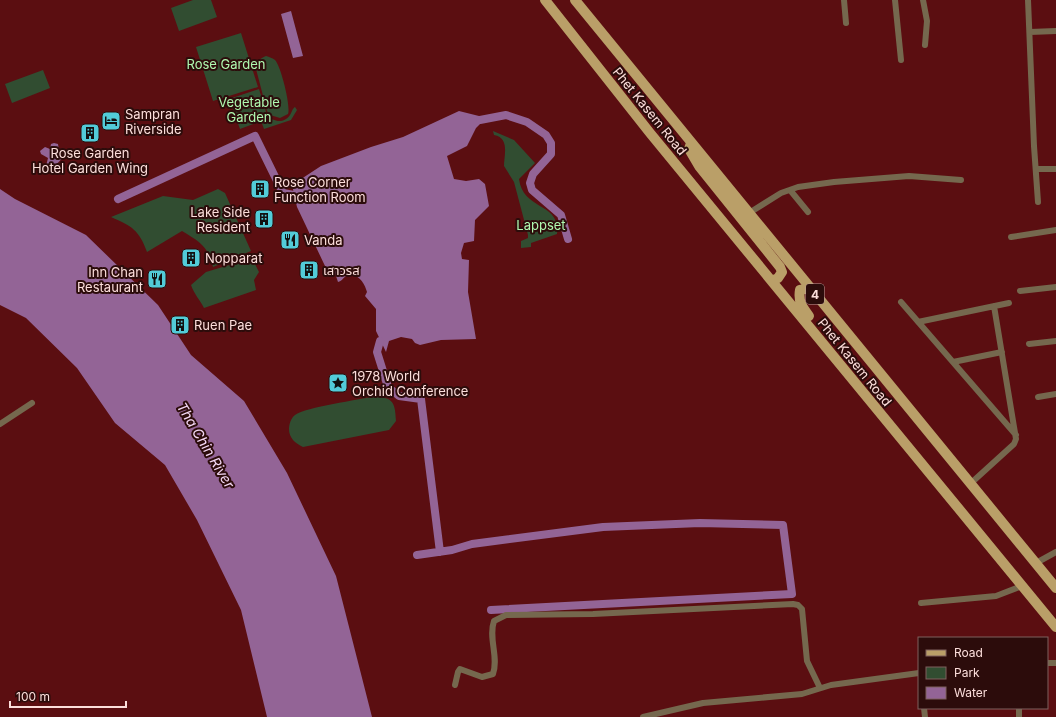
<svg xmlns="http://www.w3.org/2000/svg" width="1056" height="717" viewBox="0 0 1056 717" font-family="Inter,'Noto Sans Thai',sans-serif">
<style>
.green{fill:#314d31}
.water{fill:#936496}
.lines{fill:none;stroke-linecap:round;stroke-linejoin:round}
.canal{stroke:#936496;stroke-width:8}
.street{stroke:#75684e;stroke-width:6}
.primary{stroke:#ba9f68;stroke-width:10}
.labels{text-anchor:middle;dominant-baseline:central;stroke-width:4;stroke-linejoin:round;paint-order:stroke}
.shield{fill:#2c0c0b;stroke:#be9f9d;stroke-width:1}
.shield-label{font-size:12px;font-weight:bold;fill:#fcdedb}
.park-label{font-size:13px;fill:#aff9b0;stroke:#2c0c0b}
.street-label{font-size:13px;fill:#fcdedb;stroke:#2c0c0b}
.poi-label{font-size:13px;fill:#fcdedb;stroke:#2c0c0b;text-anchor:start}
.water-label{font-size:14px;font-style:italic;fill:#f5d9f6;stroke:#2c0c0b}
</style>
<rect width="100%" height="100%" fill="#5b0e11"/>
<path class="green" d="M193,0H211L217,17L179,31L171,8Z
M241,33L258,87L213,101L196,47Z
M266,56C269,57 273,58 275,60C281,66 291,107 288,114L280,118L270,115L267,111L256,69C257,61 259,59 266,56Z
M43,70L50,88L12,103L5,84Z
M259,89L267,115C273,122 284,124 290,115C292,112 292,109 295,107L297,110L291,120L264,129L261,121L240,129L229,99Z
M493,131L514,140L535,163L519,179C523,211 561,202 557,234L531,243V247L521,248V241L528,238V235L514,182L504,166C504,155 510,138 494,135Z
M218,189L225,193L251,251L213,267C208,246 200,242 182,231L147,252C139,230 132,226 111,217L163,196L193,200Z
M254,253V262L259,272L254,280L256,290L204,308C200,300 194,294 191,285L206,272L236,263Z
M375,396C394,398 395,403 396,421L389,430L303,447C295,443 289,438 289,429C289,424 291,418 295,415C306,407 359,400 375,396Z"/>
<path class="water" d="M291,11L303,56L293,58L281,14Z
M459,111L479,116L481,123L476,128L467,146L447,156L454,179L466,181L479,179L485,184L489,206L475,220L474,241L464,243L461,253L462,259L469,260L468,292L476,339L441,340L420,345L415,343L412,339L401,337L389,341L386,352L376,331V309L365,296L367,292C365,284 358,271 346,276C343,278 342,281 338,282L335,273L331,272L325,266L297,207L292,185L321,166L371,147L403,137Z
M54,143L58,144L59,151L63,157C62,159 52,169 50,169L46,166L48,158L41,154L40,151L45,147L50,149L51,144Z
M0,189L15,199L86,235L158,305L191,355L244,401L287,473L336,576L372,717H267L241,610L197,520L165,465L115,423L77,368L26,318L0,305Z"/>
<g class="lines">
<path class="canal" d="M480,120L506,115L527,122L546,135L551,143V154L533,174L530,183L532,190L561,215L568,239
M118,199L255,136L283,193L294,195
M380,341L377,352L388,387L399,396L421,399L440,552
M417,555L452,550L472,544L603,527L700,523L783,525L792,594L491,610"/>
<path class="street" d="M844,0L846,23
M895,0L901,60
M923,0L927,21L925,45
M1028,0L1034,146L1038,202
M1030,32L1056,31
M1036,169H1056
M790,190L808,212
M749,213L781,193L798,187L834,182L909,176L961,180
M1011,237L1056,230
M1020,291L1056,287
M901,302L1016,435
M918,322L1009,303
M1029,344L1056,341
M953,362L1002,352
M1038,397L1056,394
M0,424L32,403
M970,484L1014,444L1016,439L994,306
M1036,563L1056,552
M921,603L996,596L1022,586
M1047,663H1056
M455,685L458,672L460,669L482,677L493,674C499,657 488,638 494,621L506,615L593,614L793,604L798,605L802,609L807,661L820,688
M924,708L925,717
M1019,708V717
M643,717L703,703L802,694L831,685L919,673"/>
<path class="primary" d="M545,0L650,133L1056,627
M575,0L1056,588
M691,143L689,149L699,166L780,267L782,272L778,278L772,281
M809,316C802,307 798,301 800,290L810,288"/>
</g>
<defs>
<g id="hotel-square" transform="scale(1)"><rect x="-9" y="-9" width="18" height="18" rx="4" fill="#52cbd8" stroke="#2c0c0b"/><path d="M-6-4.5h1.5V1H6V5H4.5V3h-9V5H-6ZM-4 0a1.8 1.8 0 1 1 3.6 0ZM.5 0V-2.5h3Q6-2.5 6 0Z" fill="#111"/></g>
<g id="building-square" transform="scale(1)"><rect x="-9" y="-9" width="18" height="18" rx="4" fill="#52cbd8" stroke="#2c0c0b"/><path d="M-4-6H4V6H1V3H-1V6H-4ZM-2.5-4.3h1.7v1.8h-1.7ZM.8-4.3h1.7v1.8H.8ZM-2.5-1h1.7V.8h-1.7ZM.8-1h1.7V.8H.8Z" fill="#111"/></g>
<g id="restaurant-square" transform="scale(1)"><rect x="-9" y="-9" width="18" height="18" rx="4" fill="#52cbd8" stroke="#2c0c0b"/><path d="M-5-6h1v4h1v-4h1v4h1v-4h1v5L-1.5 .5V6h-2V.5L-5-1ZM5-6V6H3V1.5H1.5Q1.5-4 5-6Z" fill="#111"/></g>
<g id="sight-square" transform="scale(1)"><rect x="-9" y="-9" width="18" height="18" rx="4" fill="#52cbd8" stroke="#2c0c0b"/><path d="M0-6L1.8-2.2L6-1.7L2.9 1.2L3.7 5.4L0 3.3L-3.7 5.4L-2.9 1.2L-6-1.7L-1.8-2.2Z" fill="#111"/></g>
</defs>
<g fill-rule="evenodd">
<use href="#hotel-square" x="111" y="121"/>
<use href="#building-square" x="90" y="133"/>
<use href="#building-square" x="260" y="189"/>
<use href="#building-square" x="264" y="219"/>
<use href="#restaurant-square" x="290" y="240"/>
<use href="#building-square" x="191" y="258"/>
<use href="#building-square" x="309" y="270"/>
<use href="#restaurant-square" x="157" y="279"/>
<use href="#building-square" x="180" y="325"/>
<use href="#sight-square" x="338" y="383"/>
</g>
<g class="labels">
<rect class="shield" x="806" y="284" width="18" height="20" rx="3"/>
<g class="shield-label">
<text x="815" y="294">4</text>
</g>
<g class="park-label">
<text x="226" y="64">Rose Garden</text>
<text x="249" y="102">Vegetable<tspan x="249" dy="15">Garden</tspan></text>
<text x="541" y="225">Lappset</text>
</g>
<g class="street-label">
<text transform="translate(650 111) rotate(51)">Phet Kasem Road</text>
<text transform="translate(855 362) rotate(51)">Phet Kasem Road</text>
</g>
<g class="poi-label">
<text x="125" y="114">Sampran<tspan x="125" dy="15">Riverside</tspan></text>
<text x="90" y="153" text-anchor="middle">Rose Garden<tspan x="90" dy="15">Hotel Garden Wing</tspan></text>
<text x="274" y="182">Rose Corner<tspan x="274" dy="15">Function Room</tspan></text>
<text x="250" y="212" text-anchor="end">Lake Side<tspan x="250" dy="15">Resident</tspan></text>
<text x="304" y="240">Vanda</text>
<text x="205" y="258">Nopparat</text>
<text x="323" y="270">เสาวรส</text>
<text x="143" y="272" text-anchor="end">Inn Chan<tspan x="143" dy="15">Restaurant</tspan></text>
<text x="194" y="325">Ruen Pae</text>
<text x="352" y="376">1978 World<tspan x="352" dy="15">Orchid Conference</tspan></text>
</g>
<g class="water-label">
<text transform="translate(206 445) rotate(59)">Tha Chin River</text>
</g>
</g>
<rect x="918" y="637" width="130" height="72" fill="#2c0c0b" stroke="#7f605e"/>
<rect x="926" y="650" width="20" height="6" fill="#ba9f68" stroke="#7f605e"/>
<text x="954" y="657" font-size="12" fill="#fcdedb">Road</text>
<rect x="926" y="667" width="20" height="12" fill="#314d31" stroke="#7f605e"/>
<text x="954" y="677" font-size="12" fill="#fcdedb">Park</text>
<rect x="926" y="687" width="20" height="12" fill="#936496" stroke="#7f605e"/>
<text x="954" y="697" font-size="12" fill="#fcdedb">Water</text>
<path d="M10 701v6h116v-6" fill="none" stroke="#fcdedb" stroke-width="2"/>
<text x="16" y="701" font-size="12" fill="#fcdedb" stroke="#2c0c0b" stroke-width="3" paint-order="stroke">100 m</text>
</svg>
